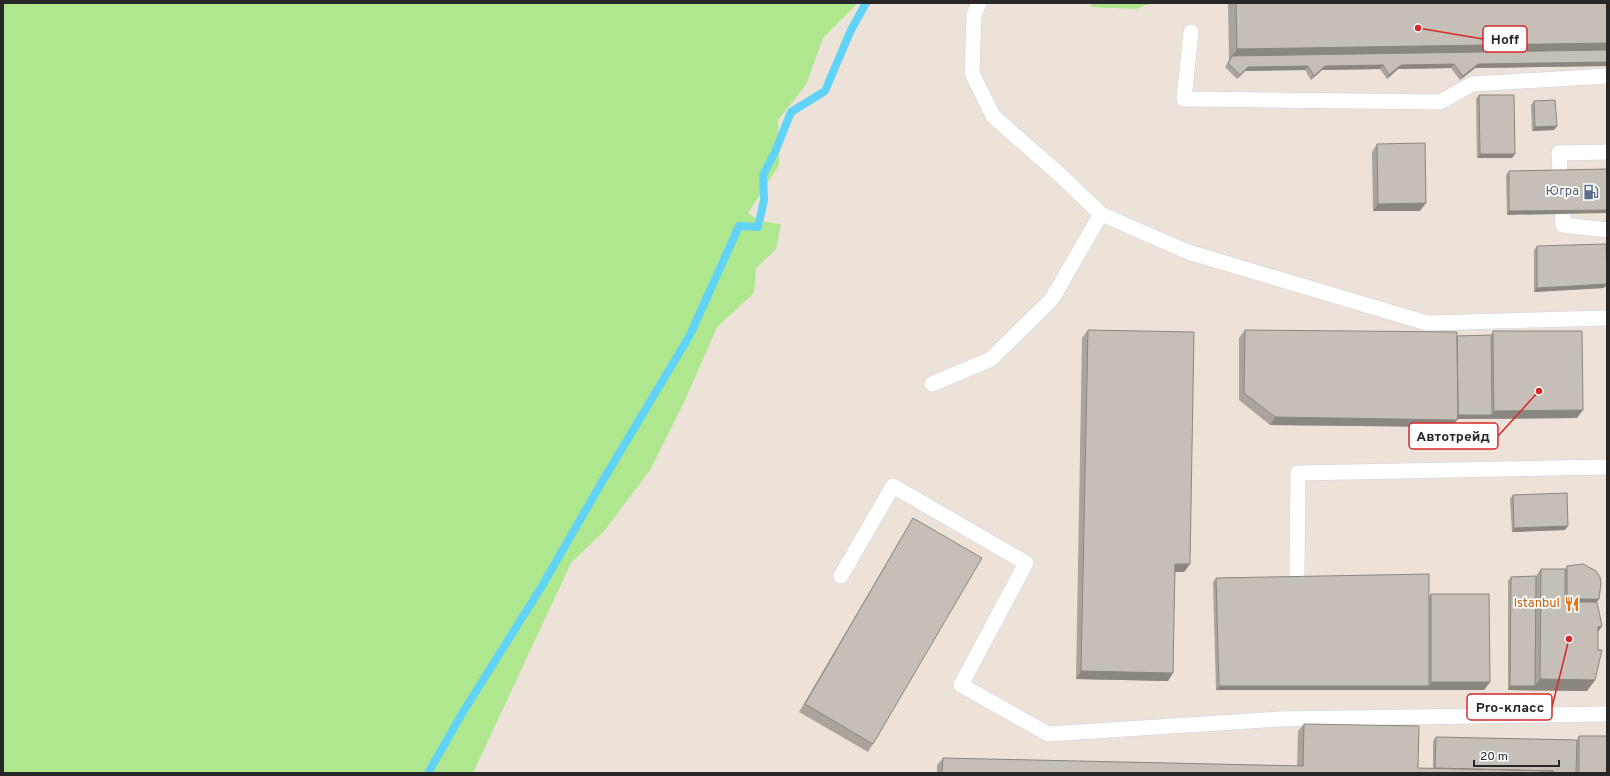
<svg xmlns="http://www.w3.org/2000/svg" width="1610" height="776" viewBox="0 0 1610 776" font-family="Overpass,sans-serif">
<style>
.green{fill:#afe78e}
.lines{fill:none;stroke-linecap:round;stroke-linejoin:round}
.stream{stroke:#60d3f7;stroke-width:8}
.lane-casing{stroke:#ccd1e2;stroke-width:16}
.lane{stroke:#fff;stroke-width:15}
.wall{fill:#aaa49d}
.shaded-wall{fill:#8b8680}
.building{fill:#c6bfb7;stroke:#8b8680}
.labels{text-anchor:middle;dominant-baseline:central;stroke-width:3.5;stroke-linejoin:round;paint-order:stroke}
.service-label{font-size:13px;fill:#4e5e75;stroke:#fff;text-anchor:end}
.food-label{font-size:13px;fill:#c56008;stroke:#fff;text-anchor:end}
.leader{fill:none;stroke:#d62828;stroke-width:1.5}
.callout-dot{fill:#d62828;stroke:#fff;stroke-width:1.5}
.callout{fill:#fff;stroke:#d62828;stroke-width:1.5}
.callout-label{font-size:14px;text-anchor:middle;font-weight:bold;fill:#272727}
</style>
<rect width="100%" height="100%" fill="#ece2d7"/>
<path class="green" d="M3,3H858L823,38L806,85L778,120L779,165L748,213L759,221L781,224L776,249L756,268L754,293L717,327L686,398L650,470L605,530L571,563L473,773H3Z
M1092,3H1151L1136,9L1090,7Z"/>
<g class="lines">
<path class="stream" d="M428,773L463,712L542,586L599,487L690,335L739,226L758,227L764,200L763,175L775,152L791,112L825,91L851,30L866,3"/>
<g class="lane-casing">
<path id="lane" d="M979,3L974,15L972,73L993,116L1059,174L1101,214L1188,252L1427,323L1607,318
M1191,32L1184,99L1440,102L1472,84L1607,76
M1607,152L1559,153L1563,225L1607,230
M932,384L991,359L1052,299L1101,214
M1297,572L1298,473L1607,467
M841,576L893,486L1026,563L961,685L1048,734L1280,719L1607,714"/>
</g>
<use href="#lane" class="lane"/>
</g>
<path class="wall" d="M1228,3H1607V66L1475,68L1460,80L1451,68L1398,69L1387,79L1380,69L1322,70L1311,80L1305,70L1245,71L1237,79L1225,67L1229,60Z
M1479,95L1515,154L1512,158H1477L1476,99Z
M1534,101L1557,126L1554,130L1532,131L1531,105Z
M1377,144L1420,211H1373L1372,152Z
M1607,169L1507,215L1506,175L1509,171Z
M1537,246L1604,288L1534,292V250Z
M1088,330L1190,564L1184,572H1175L1168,681L1076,679L1082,338Z
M1245,330L1457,336L1491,335L1493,331L1577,418L1457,419L1452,427L1270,425L1239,400V338Z
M1513,495L1565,530L1512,532L1510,499Z
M913,518L873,744L868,752L799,712L908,526Z
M1567,566L1597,602L1602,626L1598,632L1595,680L1587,691L1508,690V581L1511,577L1536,576L1541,569H1565Z
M1216,578L1429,597L1431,594L1490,682L1484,690H1216L1213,582Z
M1304,724L1418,768H1433V741L1436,737L1577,740L1579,736L1607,773H937V765L943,758L1297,766L1298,731Z"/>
<path class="shaded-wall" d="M1607,43V54L1232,56L1229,60L1237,49Z
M1607,62V66L1475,68L1460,80L1463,76L1478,64Z
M1454,64L1451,68L1398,69L1387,79L1389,75L1401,65Z
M1383,65L1380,69L1322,70L1311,80L1314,76L1325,66Z
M1308,66L1305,70L1245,71L1237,79L1240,75L1248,67Z
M1557,126L1554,130L1532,131L1535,127Z
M1480,154H1515L1512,158H1477Z
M1426,203L1420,211H1373L1378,204Z
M1607,210V213L1507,215L1509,211Z
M1607,284L1604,288L1534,292L1537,288Z
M1583,410L1577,418L1453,419L1455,415H1492L1494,411Z
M1275,417L1457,420L1452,427L1270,425Z
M1568,526L1565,530L1512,532L1514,528Z
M1175,564H1190L1184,572H1170Z
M1567,599H1599L1589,613H1557Z
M1602,626L1594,637L1598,627Z
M1081,671L1173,673L1168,681L1076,679Z
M1540,679L1595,680L1587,691L1508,690L1510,686H1535Z
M1431,682H1490L1484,690H1216L1219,686H1429Z"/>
<path class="building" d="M1236,3H1607V43L1237,49Z
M1607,50V62L1478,64L1463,76L1454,64L1401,65L1389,75L1383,65L1325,66L1314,76L1308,66L1248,67L1240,75L1228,63L1232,56Z
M1479,95H1514L1515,154H1480Z
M1555,100L1557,126L1535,127L1534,101Z
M1425,143L1426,203L1378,204L1377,144Z
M1607,169V210L1509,211V171Z
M1606,244L1607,284L1537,288V246Z
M1088,330L1194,332L1190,564H1175L1173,673L1081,671Z
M1245,330L1457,332L1458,412L1457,420L1275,417L1244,393Z
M1493,331H1582L1583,410L1494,411Z
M1491,335L1492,415H1458V412L1457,336Z
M1567,493L1568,526L1514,528L1513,495Z
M913,518L982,558L873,744L805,704Z
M1583,564L1596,571L1600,577L1601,583L1599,599H1567V566Z
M1541,569H1565V602H1597L1602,626L1598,627V650H1602L1595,680L1540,679Z
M1429,574V686H1219L1216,578Z
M1536,576L1535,686H1510L1511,577Z
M1431,594H1489L1490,682H1431Z
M1304,724L1419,726L1418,768L1553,771V773H942L943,758L1303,766Z
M1579,736H1607V773H1579Z
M1436,737L1577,740L1576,773H1553V771L1435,768Z"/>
<defs>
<g id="fuel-bare" transform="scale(1.2)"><path d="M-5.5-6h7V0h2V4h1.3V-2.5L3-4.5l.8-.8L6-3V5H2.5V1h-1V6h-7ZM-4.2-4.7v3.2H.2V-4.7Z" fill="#5c6f8a" stroke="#fff" stroke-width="2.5" paint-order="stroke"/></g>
<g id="restaurant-bare" transform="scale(1.2)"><path d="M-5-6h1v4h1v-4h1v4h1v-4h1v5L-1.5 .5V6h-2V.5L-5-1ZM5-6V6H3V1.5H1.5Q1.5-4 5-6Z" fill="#e8710a" stroke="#fff" stroke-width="2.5" paint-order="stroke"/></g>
</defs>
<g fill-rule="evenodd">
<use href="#fuel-bare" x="1591" y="192"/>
<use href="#restaurant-bare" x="1572" y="604"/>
</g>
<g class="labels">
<g class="service-label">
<text x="1579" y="192">Югра</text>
</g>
<g class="food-label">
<text x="1560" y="604">Istanbul</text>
</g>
</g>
<path class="leader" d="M1418 28L1483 39M1539 391L1498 436M1569 639L1552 707"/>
<g class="callout-dot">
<circle cx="1418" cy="28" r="4"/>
<circle cx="1539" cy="391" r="4"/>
<circle cx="1569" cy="639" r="4"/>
</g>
<g class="callout">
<rect x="1483" y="26" width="44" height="26" rx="4"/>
<rect x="1409" y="423" width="89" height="26" rx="4"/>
<rect x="1467" y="694" width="85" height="26" rx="4"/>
</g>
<g class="callout-label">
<text x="1505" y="44">Hoff</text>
<text x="1453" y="441">Автотрейд</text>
<text x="1510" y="712">Pro-класс</text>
</g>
<rect width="1610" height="776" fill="none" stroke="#272727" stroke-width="8"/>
<path d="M1474 760v6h85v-6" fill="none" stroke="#272727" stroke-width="2"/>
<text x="1480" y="760" font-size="12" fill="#272727" stroke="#ffffff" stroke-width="3" paint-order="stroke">20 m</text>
</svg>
